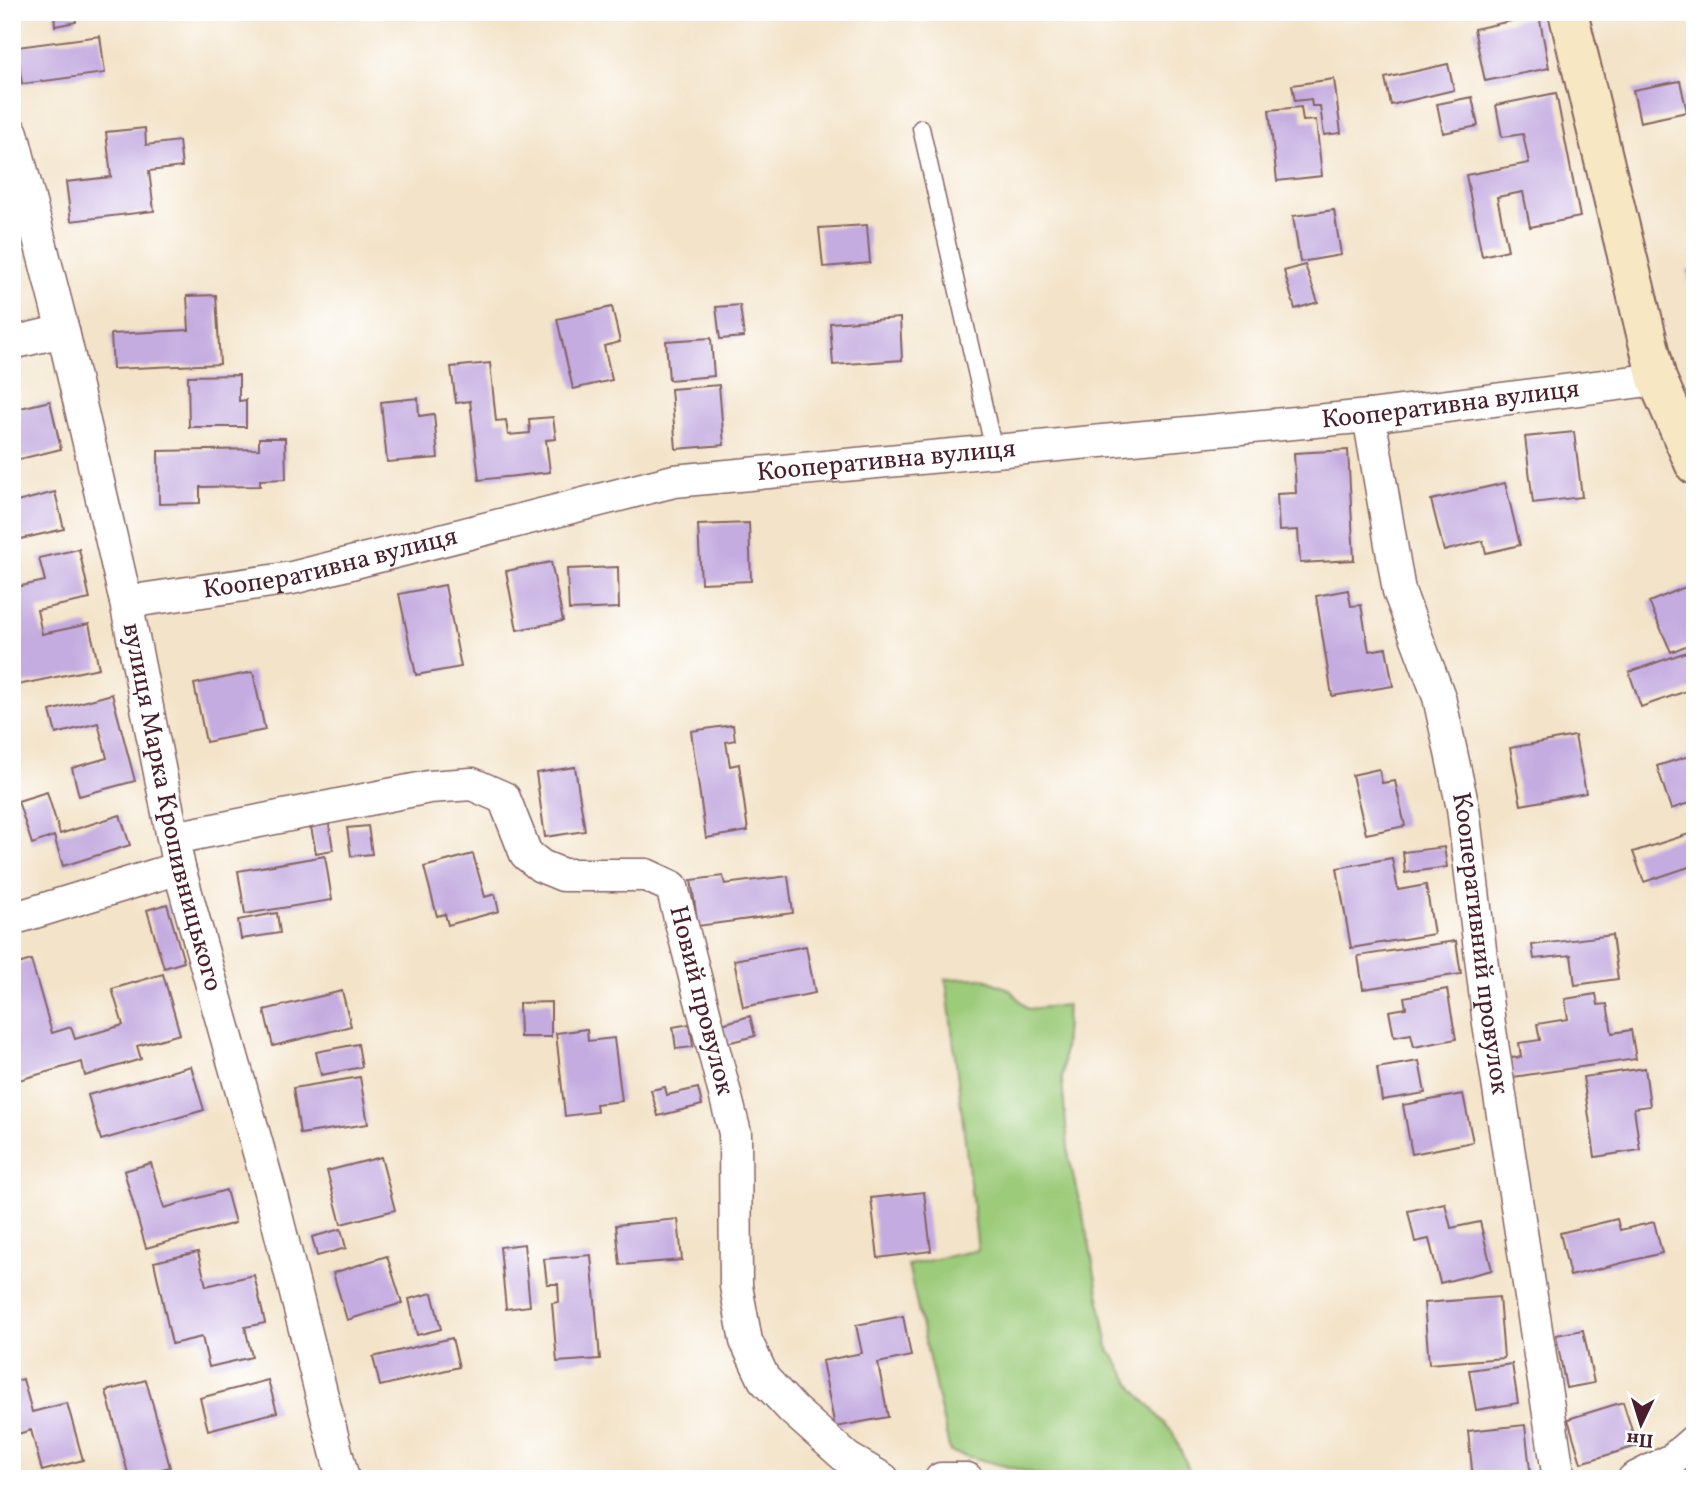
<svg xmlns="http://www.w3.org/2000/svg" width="1707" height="1491" viewBox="0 0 1707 1491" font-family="Vollkorn,serif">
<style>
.green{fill:#9ccb79;stroke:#737552;stroke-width:2}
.building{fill:#c4ace0}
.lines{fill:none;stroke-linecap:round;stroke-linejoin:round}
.lane-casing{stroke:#856462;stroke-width:19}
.street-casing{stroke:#856462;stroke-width:35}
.secondary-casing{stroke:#856462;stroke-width:42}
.lane{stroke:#fff;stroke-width:16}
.street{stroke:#fff;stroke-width:32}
.secondary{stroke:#f7e8c3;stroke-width:38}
.labels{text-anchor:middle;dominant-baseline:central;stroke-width:6;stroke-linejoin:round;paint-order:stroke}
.street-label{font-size:26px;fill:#4a1f2b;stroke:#fff}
</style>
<rect width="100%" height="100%" fill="#fff"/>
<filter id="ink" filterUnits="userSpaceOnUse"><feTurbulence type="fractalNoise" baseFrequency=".0143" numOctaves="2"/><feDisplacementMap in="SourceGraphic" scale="14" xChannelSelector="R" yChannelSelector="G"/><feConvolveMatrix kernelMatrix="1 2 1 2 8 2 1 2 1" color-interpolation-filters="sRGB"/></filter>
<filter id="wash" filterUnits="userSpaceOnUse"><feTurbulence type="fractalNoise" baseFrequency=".00686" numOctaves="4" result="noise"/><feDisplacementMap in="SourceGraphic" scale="28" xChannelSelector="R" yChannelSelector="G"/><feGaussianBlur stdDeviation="1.57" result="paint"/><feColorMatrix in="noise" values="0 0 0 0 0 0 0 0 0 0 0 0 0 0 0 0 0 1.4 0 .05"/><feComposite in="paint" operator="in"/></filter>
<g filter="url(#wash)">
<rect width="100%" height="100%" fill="#f3e3c8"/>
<path class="green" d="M982,978L1009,989L1028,1009L1067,1005L1062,1081L1069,1158L1089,1242L1108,1347L1135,1390L1173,1433L1193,1479H1056L950,1452L908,1265L978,1250L946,979Z"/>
<g id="blocks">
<path class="building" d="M54,12H75L76,22L55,26Z
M1539,15L1549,68L1485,81L1474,29Z
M100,36L105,73L22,84L17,47Z
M1448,64L1454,90L1391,105L1385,78Z
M1334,79L1341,133L1324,135L1320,106H1312L1311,99L1295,101L1292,85Z
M1680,81L1687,112L1640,122L1633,90Z
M1556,93L1580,217L1530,227L1523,192L1497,197L1508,250L1482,256L1466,175L1529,163L1523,134L1502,137L1496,105Z
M1472,97L1478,126L1443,133L1437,104Z
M1301,107L1303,121L1316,120L1322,176L1277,181L1269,110Z
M145,128L146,145L179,141L182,167L149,171L154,211L71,221L66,182L111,177L106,132Z
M1334,210L1341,255L1300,262L1293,216Z
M867,225L870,263L823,267L819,228Z
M1305,265L1318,302L1295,309L1284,271Z
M1695,269V298L1691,299L1687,270Z
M216,295L220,364L113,369L111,334L189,330L187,296Z
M740,305L744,337L720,339L716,307Z
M612,307L620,342L604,346L612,380L573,389L557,319Z
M900,318L902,360L833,365L830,323Z
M711,338L714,376L669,380L666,341Z
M490,363L496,421L506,420L508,435L530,433L529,419L553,417L556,439L546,440L550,472L479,480L470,401L456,403L451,367Z
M239,375V401L246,400V427H189L188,376Z
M719,385L724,445L676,449L671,389Z
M418,398L419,416L434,414L438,458L387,462L381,402Z
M50,401L61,449L12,461V436L17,435L12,410Z
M1574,432L1582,497L1533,503L1525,437Z
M259,438H285L286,479L260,480V486L200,487V503L159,504L158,451L259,449Z
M1348,450L1354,560L1300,563L1298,530L1279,531L1277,494L1296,493L1294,453Z
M1505,483L1520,545L1486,553L1483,541L1444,551L1431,500Z
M55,492L64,529L12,541L13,503Z
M749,523L751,581L701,583L698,525Z
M79,549L90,599L37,610L42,634L89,624L99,668L13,686L12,588L45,581L39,558Z
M551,562L563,621L517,630L506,571Z
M618,567L619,608L569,610L567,569Z
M1695,583V642L1671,652L1649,602Z
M445,585L461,667L416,675L399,594Z
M1348,590L1351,606L1361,605L1369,651L1386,648L1393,686L1332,696L1316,596Z
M1695,649V688L1641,707L1629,672Z
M253,672L265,730L206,742L194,684Z
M112,694L135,781L79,796L72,768L107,758L98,723L56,734L50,711Z
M733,725L735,740L726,742L730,766L739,764L748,831L706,838L691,731Z
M1575,736L1586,793L1521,805L1510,748Z
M1695,754V801L1671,809L1657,766Z
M575,767L585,831L545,837L536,773Z
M1379,769L1382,783L1395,781L1405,826L1366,834L1352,775Z
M47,792L60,834L120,815L130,845L63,866L54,836L32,844L18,801Z
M329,824L333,850L316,853L311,827Z
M368,826L372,854L351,856L347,828Z
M1695,832V865L1644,882L1633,852Z
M1444,847L1447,867L1405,873L1403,852Z
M473,854L485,897L495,894L499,911L448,925L445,914L437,916L424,867Z
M325,856L332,900L245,914L238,871Z
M1392,858L1398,890L1426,885L1434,934L1351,948L1337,868Z
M723,876L725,884L788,876L793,913L698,926L691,880Z
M167,904L184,962L164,968L147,910Z
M277,913L280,933L241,939L238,920Z
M1612,935L1618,979L1575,985L1571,955L1534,959L1532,945Z
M1456,941L1461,974L1363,989L1358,956Z
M806,946L815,993L743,1007L734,960Z
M31,960L52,1033L71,1027L75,1039L123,1025L112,989L163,974L180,1034L137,1046L141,1059L85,1076L82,1062L12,1082V966Z
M1447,989L1456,1039L1414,1047L1411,1034L1394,1037L1389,1011L1406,1008L1404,997Z
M342,991L351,1026L273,1046L264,1010Z
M1596,994L1598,1005L1607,1004L1612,1033L1631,1030L1636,1059L1513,1077L1511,1058L1521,1057L1519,1043L1540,1040L1537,1024L1568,1019L1565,999Z
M551,1002V1037H520L519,1003Z
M750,1016L755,1036L727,1043L722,1024Z
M690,1024L693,1047L676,1049L673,1027Z
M587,1029L588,1041L614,1038L622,1101L596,1104L597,1112L565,1116L556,1033Z
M358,1044L362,1067L321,1075L316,1052Z
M1419,1061L1425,1093L1382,1100L1377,1068Z
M191,1066L204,1110L101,1140L88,1095Z
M1645,1068L1650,1106L1634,1108L1640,1150L1595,1157L1583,1077Z
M360,1077L368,1124L300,1134L293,1088Z
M665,1087L667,1095L698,1088L702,1105L658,1116L651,1090Z
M1463,1094L1473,1142L1412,1154L1403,1105Z
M381,1157L395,1210L341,1224L327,1171Z
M151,1163L164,1208L226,1190L235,1223L146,1248L124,1171Z
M924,1192L931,1251L878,1258L871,1198Z
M1445,1203L1451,1228L1480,1222L1492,1270L1440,1283L1429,1239L1415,1242L1408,1211Z
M678,1219L682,1260L620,1265L616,1225Z
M1617,1219L1620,1230L1654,1222L1662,1253L1570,1276L1560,1233Z
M341,1229L346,1248L317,1256L312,1237Z
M524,1244L530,1306L506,1309L500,1247Z
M198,1252L206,1286L254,1275L265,1323L245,1327L252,1357L209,1367L202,1337L172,1344L154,1262Z
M591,1255L600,1359L557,1362L552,1303L559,1302L558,1284H547L544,1259Z
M387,1256L402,1303L347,1320L333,1273Z
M432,1293L441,1329L417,1335L409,1299Z
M1499,1297L1504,1358L1429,1364L1424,1303Z
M903,1316L911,1356L878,1363L888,1417L835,1427L822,1361L862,1353L856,1325Z
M1583,1330L1594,1383L1566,1388L1556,1335Z
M452,1338L459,1367L380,1386L373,1357Z
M1512,1364L1518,1403L1476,1410L1469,1370Z
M23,1379L32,1412L67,1403L83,1460L42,1471L31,1430L15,1435L12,1423V1382Z
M146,1380L170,1467L129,1477L106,1391Z
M268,1380L277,1412L208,1430L200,1398Z
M1623,1402L1637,1446L1581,1463L1568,1419Z
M1525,1425L1531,1479H1473L1468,1431Z"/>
</g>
</g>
<g filter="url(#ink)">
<use href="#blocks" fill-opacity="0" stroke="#856462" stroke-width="2"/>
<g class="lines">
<g class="lane-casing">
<path id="lane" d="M921,128L994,451"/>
</g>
<g class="street-casing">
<g id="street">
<path id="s1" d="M12,133L63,331L126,602L179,868L271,1195L343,1479"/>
<path d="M12,343L63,331"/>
<path id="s2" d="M1369,416L1399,591L1439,697L1463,808L1489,1024L1559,1479"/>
<path id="s3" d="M126,602L292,578L674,481L1369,416L1657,379"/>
<path id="s4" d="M174,838L429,787L472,784L504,798L526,854L541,866L563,875H646L672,887L735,1133L736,1286L746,1341L764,1379L793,1410L847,1458L883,1479"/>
<path d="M12,919L179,868"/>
<path d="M941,1479H967"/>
<path d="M1634,1479L1672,1460L1695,1440"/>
</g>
</g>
<g class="secondary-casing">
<path id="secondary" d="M1568,12L1657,379L1695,465"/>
</g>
<use href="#lane" class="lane"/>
<use href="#street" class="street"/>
<use href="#secondary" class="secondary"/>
</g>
</g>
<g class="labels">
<g class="street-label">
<text stroke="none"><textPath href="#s3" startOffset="1342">Кооперативна вулиця</textPath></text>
<text stroke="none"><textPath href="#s3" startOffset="775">Кооперативна вулиця</textPath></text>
<text stroke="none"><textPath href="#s3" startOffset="208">Кооперативна вулиця</textPath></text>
<text stroke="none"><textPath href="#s1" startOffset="693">вулиця Марка Кропивницького</textPath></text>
<text stroke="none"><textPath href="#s2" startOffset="541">Кооперативний провулок</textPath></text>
<text stroke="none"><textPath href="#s4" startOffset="670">Новий провулок</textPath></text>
</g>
</g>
<rect width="1707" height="1491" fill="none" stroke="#fff" stroke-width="42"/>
<g transform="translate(1641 1424) rotate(184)" stroke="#ffffff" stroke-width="5" paint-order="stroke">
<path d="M0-5L12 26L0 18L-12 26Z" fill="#4a1f2b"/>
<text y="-10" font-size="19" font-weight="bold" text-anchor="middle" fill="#4a1f2b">Пн</text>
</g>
</svg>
